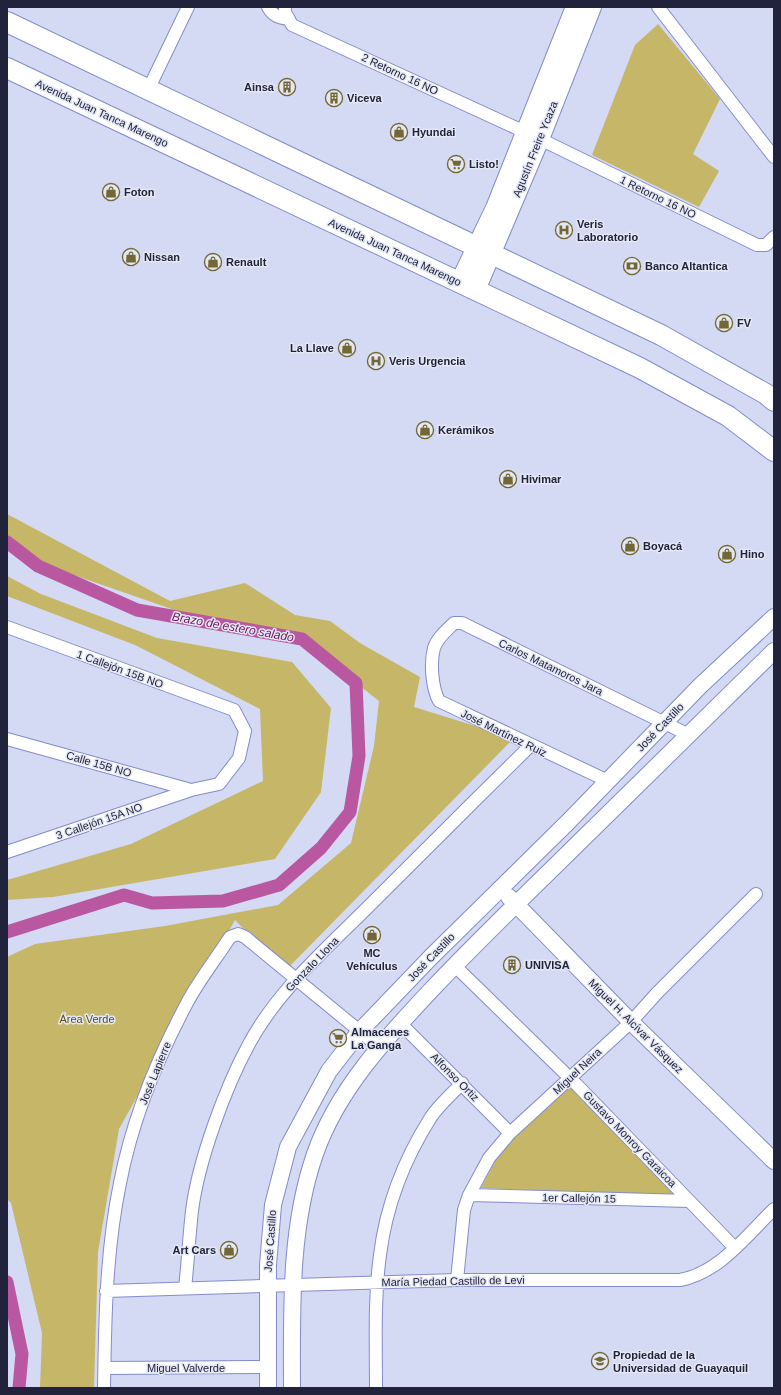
<svg xmlns="http://www.w3.org/2000/svg" width="781" height="1395" viewBox="0 0 781 1395" font-family="Arial,sans-serif">
<style>
.green{fill:#c6b667}
.lines{fill:none;stroke-linecap:round;stroke-linejoin:round}
.canal{stroke:#b957a0;stroke-width:13}
.minor-casing{stroke:#848cca;stroke-width:14}
.tertiary-casing{stroke:#848cca;stroke-width:18}
.secondary-casing{stroke:#848cca;stroke-width:20}
.primary-casing{stroke:#848cca;stroke-width:22}
.minor{stroke:#fff;stroke-width:12}
.tertiary{stroke:#fff;stroke-width:16}
.secondary{stroke:#fff;stroke-width:18}
.primary{stroke:#fff;stroke-width:20}
.labels{text-anchor:middle;dominant-baseline:central;stroke-width:3;stroke-linejoin:round;paint-order:stroke}
.street-label{font-size:11px;fill:#21233c;stroke:#e4e7f4}
.poi-label{font-size:11px;font-weight:bold;fill:#21233c;stroke:#e4e7f4;text-anchor:start}
.park-label{font-size:11px;fill:#584d17;stroke:#e4e7f4}
.water-label{font-size:12px;font-style:italic;fill:#70145d;stroke:#e4e7f4}
</style>
<rect width="100%" height="100%" fill="#d4d9f4"/>
<path class="green" d="M658,24L720,99L693,154L719,171L699,207L592,155L635,45Z
M7,514L170,601L245,583L295,615L330,621L360,643L420,677L414,707L514,738L285,971L235,920L119,1129L98,1252L94,1388H40L42,1333L11,1203L7,1199V957L35,944L165,926L278,905L351,843L374,746L379,701L294,634L209,622L42,564L7,542Z
M7,576L41,594L157,638L292,662L331,708L321,792L275,859L53,897L7,900V880L131,844L263,781L260,709L135,645L7,596Z
M572,1081L683,1196L481,1188L498,1156L519,1131Z"/>
<g class="lines">
<path class="canal" d="M7,542L38,566L137,610L302,639L356,683L359,756L350,812L321,848L279,885L223,901L152,903L124,895L7,932
M7,1282L22,1354L19,1388"/>
<g class="minor-casing">
<path id="minor" d="M268,7C273,16 279,18 289,19
M285,7V12L292,25L525,132
M658,7L774,157
M148,90L188,7
M540,139L757,245H766L774,237
M7,627L234,710L245,731L239,758L219,784L191,790L7,852
M7,739L191,790
M608,781L439,701C432,688 430,663 434,648C437,638 447,630 454,623H462L687,734
M455,966L577,1085L734,1247
M400,1023L510,1133
M469,1195L689,1201
M457,1280L464,1210L469,1195L489,1158L510,1133L631,1022L657,993L756,894
M185,1288C188,1262 189,1237 192,1211C198,1162 225,1088 249,1044C278,990 326,949 369,906C423,852 476,799 530,746
M106,1291L457,1280H680C719,1273 747,1235 774,1209
M105,1368L268,1367
M104,1388C105,1320 106,1251 120,1183C132,1121 157,1059 187,1003C199,980 216,959 230,937L238,934L245,937L379,1047
M376,1388C376,1344 374,1299 380,1255C386,1206 405,1158 431,1117C439,1105 452,1094 462,1083"/>
</g>
<g class="tertiary-casing">
<path id="tertiary" d="M509,897L631,1022L774,1161
M268,1388V1265L273,1205L288,1147L329,1071L360,1031L431,957L568,822L700,686L774,617
M292,1388C292,1310 289,1229 315,1154C338,1088 388,1036 435,986C473,946 513,907 553,868C627,796 700,723 774,651"/>
</g>
<g class="secondary-casing">
<path id="secondary" d="M459,283L495,208L575,7
M476,290L540,139L592,7"/>
</g>
<g class="primary-casing">
<path id="primary" d="M7,22L661,335L766,394L774,401
M7,68L640,368L728,416L774,451"/>
</g>
<use href="#minor" class="minor"/>
<use href="#tertiary" class="tertiary"/>
<use href="#secondary" class="secondary"/>
<use href="#primary" class="primary"/>
</g>
<defs>
<g id="building-ring" transform="scale(0.9)"><circle r="9.5" fill="#e4e7f4" stroke="#736835" stroke-width="1.5"/><path d="M-4-6H4V6H1V3H-1V6H-4ZM-2.5-4.3h1.7v1.8h-1.7ZM.8-4.3h1.7v1.8H.8ZM-2.5-1h1.7V.8h-1.7ZM.8-1h1.7V.8H.8Z" fill="#736835"/></g>
<g id="shop-ring" transform="scale(0.9)"><circle r="9.5" fill="#e4e7f4" stroke="#736835" stroke-width="1.5"/><path d="M-5-2.5h2.3a2.7 3.5 0 0 1 5.4 0H5L5.5 6h-11ZM-1.5-2.5h3a1.5 2.3 0 0 0-3 0Z" fill="#736835"/></g>
<g id="supermarket-ring" transform="scale(0.9)"><circle r="9.5" fill="#e4e7f4" stroke="#736835" stroke-width="1.5"/><path d="M-6-5.5h2.5l.6 2H6L4.5 2H-2.5L-4.4-4H-6ZM-1.5 3.2a1.3 1.3 0 1 0 .1 0ZM3 3.2a1.3 1.3 0 1 0 .1 0Z" fill="#736835"/></g>
<g id="hospital-ring" transform="scale(0.9)"><circle r="9.5" fill="#e4e7f4" stroke="#736835" stroke-width="1.5"/><path d="M-5-5h3v3.5h4V-5h3V5h-3V1.5h-4V5h-3Z" fill="#736835"/></g>
<g id="bank-ring" transform="scale(0.9)"><circle r="9.5" fill="#e4e7f4" stroke="#736835" stroke-width="1.5"/><path d="M-6-4H6V4H-6ZM0-2.3a2.3 2.3 0 1 0 0 4.6a2.3 2.3 0 1 0 0-4.6Z" fill="#736835"/></g>
<g id="university-ring" transform="scale(0.9)"><circle r="9.5" fill="#e4e7f4" stroke="#736835" stroke-width="1.5"/><path d="M0-5L7-2L0 1L-7-2ZM-4 1L0 2.5L4 1V4Q0 6-4 4Z" fill="#736835"/></g>
</defs>
<g fill-rule="evenodd">
<use href="#building-ring" x="287" y="87"/>
<use href="#building-ring" x="334" y="98"/>
<use href="#shop-ring" x="399" y="132"/>
<use href="#supermarket-ring" x="456" y="164"/>
<use href="#shop-ring" x="111" y="192"/>
<use href="#hospital-ring" x="564" y="230"/>
<use href="#shop-ring" x="131" y="257"/>
<use href="#shop-ring" x="213" y="262"/>
<use href="#bank-ring" x="632" y="266"/>
<use href="#shop-ring" x="724" y="323"/>
<use href="#shop-ring" x="347" y="348"/>
<use href="#hospital-ring" x="376" y="361"/>
<use href="#shop-ring" x="425" y="430"/>
<use href="#shop-ring" x="508" y="479"/>
<use href="#shop-ring" x="630" y="546"/>
<use href="#shop-ring" x="727" y="554"/>
<use href="#shop-ring" x="372" y="935"/>
<use href="#building-ring" x="512" y="965"/>
<use href="#supermarket-ring" x="338" y="1038"/>
<use href="#shop-ring" x="229" y="1250"/>
<use href="#university-ring" x="600" y="1361"/>
</g>
<g class="labels">
<g class="street-label">
<text transform="translate(400 74) rotate(25)">2 Retorno 16 NO</text>
<text transform="translate(102 113) rotate(25)">Avenida Juan Tanca Marengo</text>
<text transform="translate(535 149) rotate(-68)">Agustín Freire Ycaza</text>
<text transform="translate(658 197) rotate(26)">1 Retorno 16 NO</text>
<text transform="translate(395 252) rotate(25)">Avenida Juan Tanca Marengo</text>
<text transform="translate(551 667) rotate(26)">Carlos Matamoros Jara</text>
<text transform="translate(120 669) rotate(20)">1 Callejón 15B NO</text>
<text transform="translate(660 727) rotate(-46)">José Castillo</text>
<text transform="translate(504 733) rotate(26)">José Martínez Ruiz</text>
<text transform="translate(99 764) rotate(16)">Calle 15B NO</text>
<text transform="translate(99 821) rotate(-19)">3 Callejón 15A NO</text>
<text transform="translate(431 957) rotate(-46)">José Castillo</text>
<text transform="translate(312 964) rotate(-46)">Gonzalo Llona</text>
<text transform="translate(636 1026) rotate(45)">Miguel H. Alcívar Vásquez</text>
<text transform="translate(577 1071) rotate(-43)">Miguel Neira</text>
<text transform="translate(155 1073) rotate(-68)">José Lapierre</text>
<text transform="translate(455 1077) rotate(45)">Alfonso Ortiz</text>
<text transform="translate(630 1139) rotate(46)">Gustavo Monroy Garaicoa</text>
<text transform="translate(579 1198) rotate(1)">1er Callejón 15</text>
<text transform="translate(270 1241) rotate(-86)">José Castillo</text>
<text transform="translate(453 1281) rotate(-1)">María Piedad Castillo de Levi</text>
<text x="186" y="1368">Miguel Valverde</text>
</g>
<g class="poi-label">
<text x="274" y="87" text-anchor="end">Ainsa</text>
<text x="347" y="98">Viceva</text>
<text x="412" y="132">Hyundai</text>
<text x="469" y="164">Listo!</text>
<text x="124" y="192">Foton</text>
<text x="577" y="224">Veris<tspan x="577" dy="13">Laboratorio</tspan></text>
<text x="144" y="257">Nissan</text>
<text x="226" y="262">Renault</text>
<text x="645" y="266">Banco Altantica</text>
<text x="737" y="323">FV</text>
<text x="334" y="348" text-anchor="end">La Llave</text>
<text x="389" y="361">Veris Urgencia</text>
<text x="438" y="430">Kerámikos</text>
<text x="521" y="479">Hivimar</text>
<text x="643" y="546">Boyacá</text>
<text x="740" y="554">Hino</text>
<text x="372" y="953" text-anchor="middle">MC<tspan x="372" dy="13">Vehículus</tspan></text>
<text x="525" y="965">UNIVISA</text>
<text x="351" y="1032">Almacenes<tspan x="351" dy="13">La Ganga</tspan></text>
<text x="216" y="1250" text-anchor="end">Art Cars</text>
<text x="613" y="1355">Propiedad de la<tspan x="613" dy="13">Universidad de Guayaquil</tspan></text>
</g>
<g class="park-label">
<text x="87" y="1019">Área Verde</text>
</g>
<g class="water-label">
<text transform="translate(233 627) rotate(10)">Brazo de estero salado</text>
</g>
</g>
<rect width="781" height="1395" fill="none" stroke="#21233c" stroke-width="16"/>
</svg>
